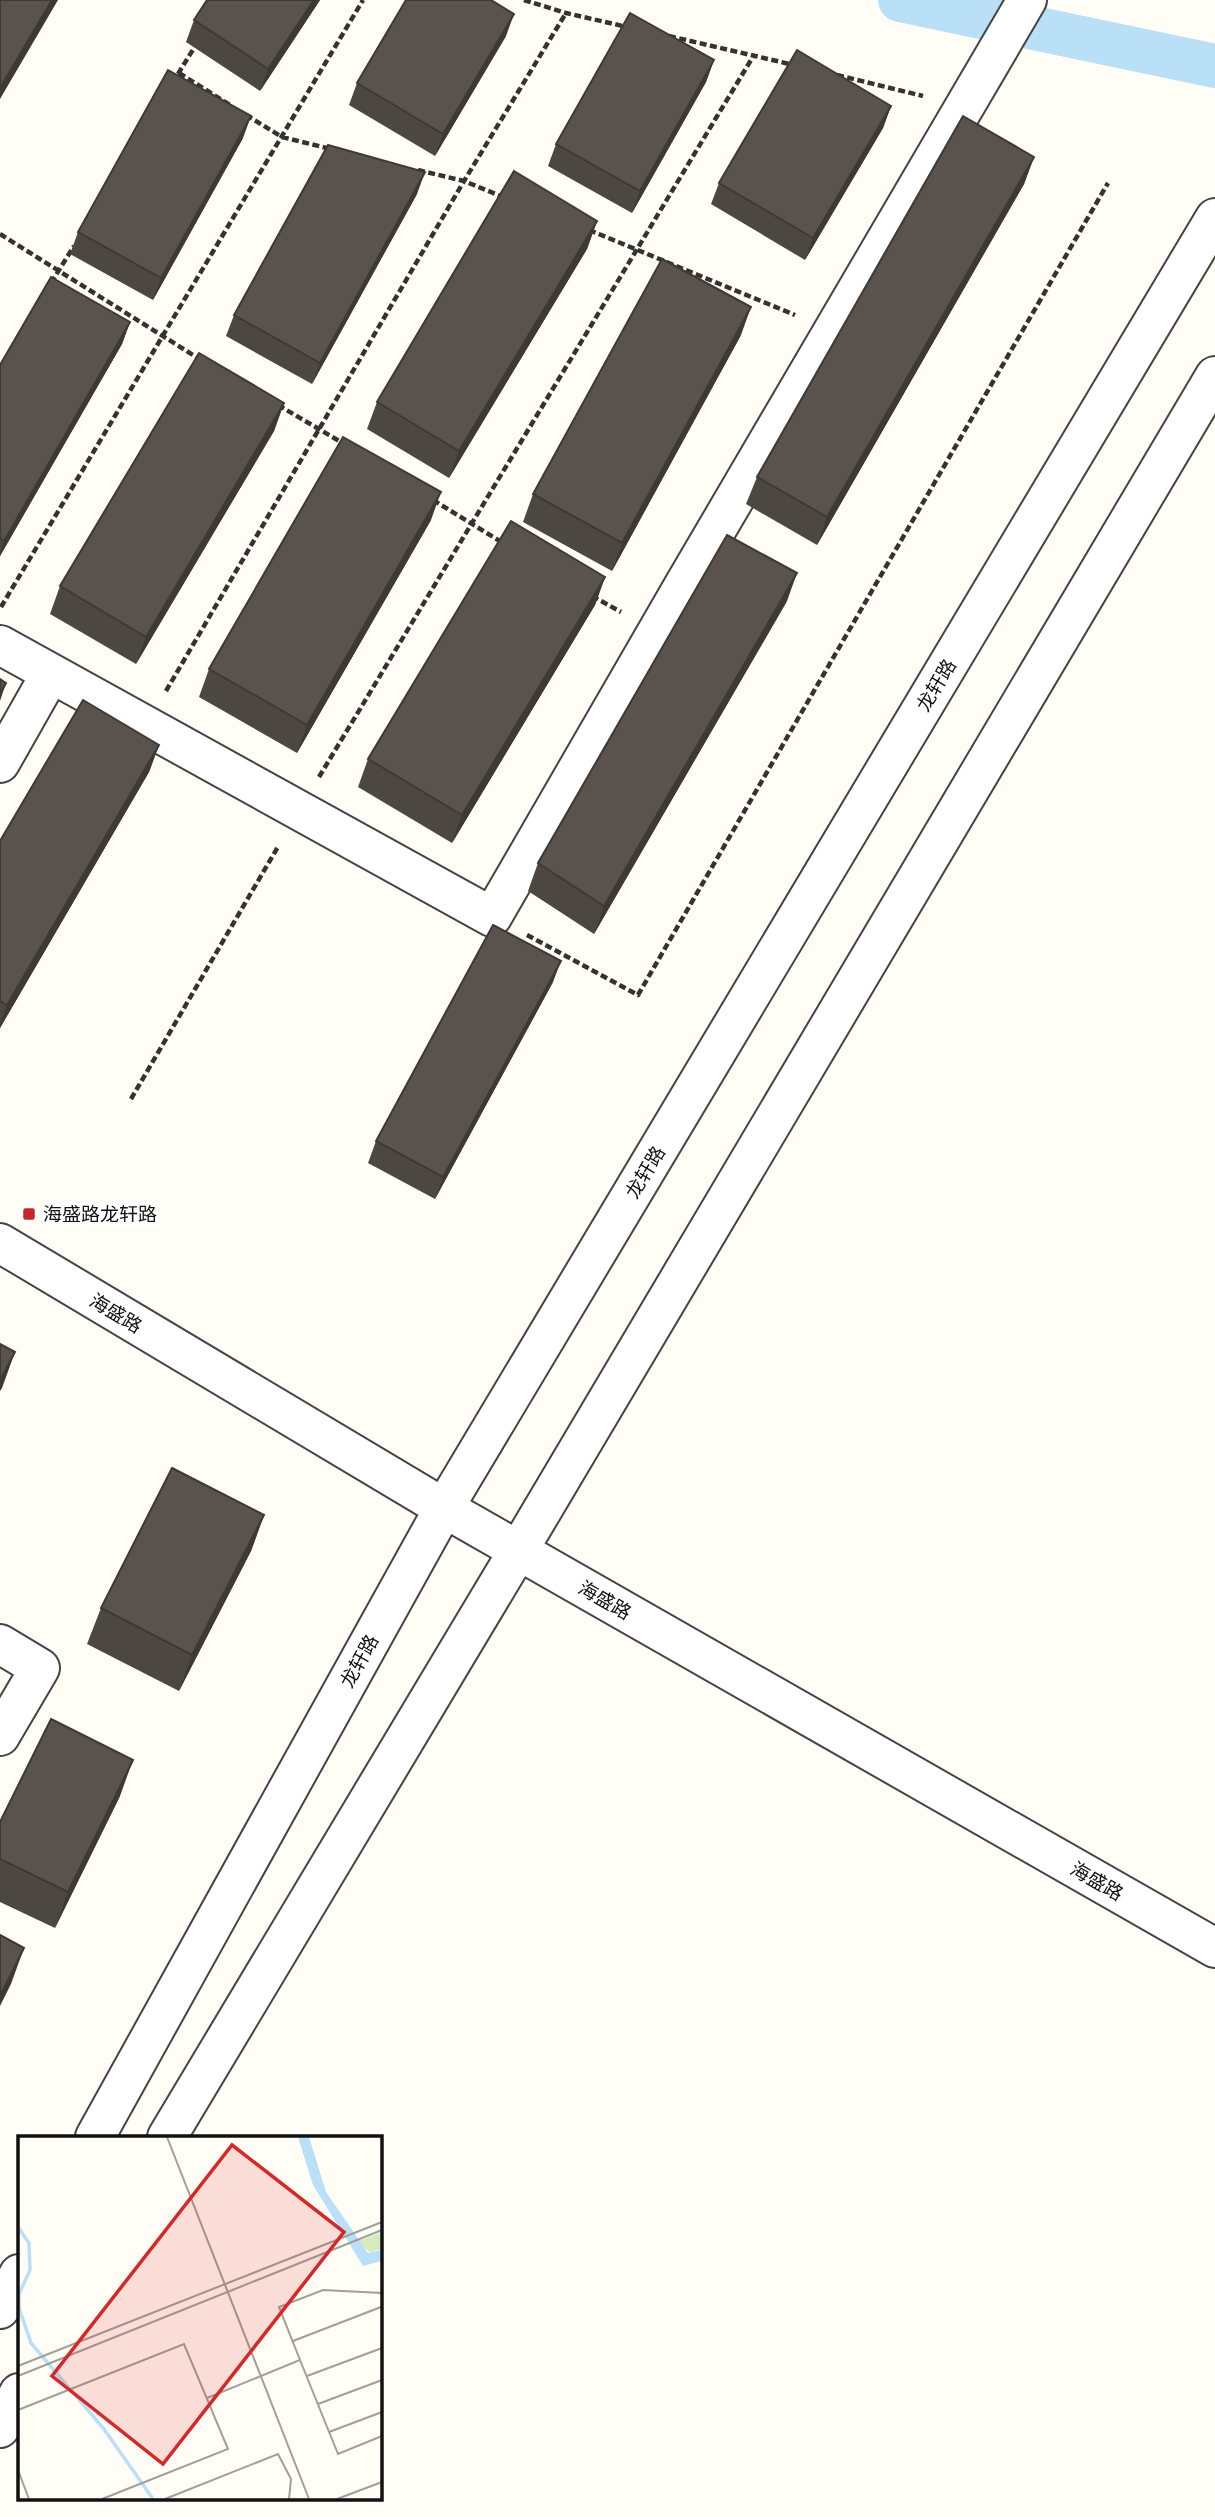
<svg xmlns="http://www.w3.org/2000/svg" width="1215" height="2517" viewBox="0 0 1215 2517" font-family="'IBM Plex Serif','Noto Sans SC',serif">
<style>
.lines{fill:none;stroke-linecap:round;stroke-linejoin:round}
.canal{stroke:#b9e0f7;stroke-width:44}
.minor-casing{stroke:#444;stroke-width:42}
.tertiary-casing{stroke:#444;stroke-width:42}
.path{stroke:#333;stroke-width:4.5;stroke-dasharray:7 3.5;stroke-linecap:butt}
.minor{stroke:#fff;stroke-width:38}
.tertiary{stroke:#fff;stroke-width:38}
.wall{fill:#4d4742}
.shaded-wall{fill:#3f3936}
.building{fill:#5a524d;stroke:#3f3936;stroke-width:2}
.poi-dot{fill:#c4262e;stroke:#fff;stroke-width:2.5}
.labels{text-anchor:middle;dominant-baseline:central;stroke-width:7;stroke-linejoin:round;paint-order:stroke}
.street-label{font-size:19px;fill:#111;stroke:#fff}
.poi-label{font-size:19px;fill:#111;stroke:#fff;text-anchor:start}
.inset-river{fill:none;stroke:#b9e0f7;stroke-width:3.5}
.inset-road{fill:none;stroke:#a09f9a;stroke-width:2}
.view{fill:#d62828;fill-opacity:0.15;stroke:#d62828;stroke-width:3.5}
.inset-edge{fill:none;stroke:#111;stroke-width:3.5}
</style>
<rect width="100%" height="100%" fill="#fffdf5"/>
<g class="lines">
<path class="canal" d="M900,0L1215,66"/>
<g class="minor-casing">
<path id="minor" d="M0,645L492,917C668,610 848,305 1027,0
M0,763L51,673
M0,1644L40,1668L0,1736"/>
</g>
<g class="tertiary-casing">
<path id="tertiary" d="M0,1243L444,1508L1215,1948
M95,2137L444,1508L1215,218
M167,2137L518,1551L1215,376
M0,2309L19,2274
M0,2428L19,2393"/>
</g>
<path class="path" d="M524,0L566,13L627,27
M669,36L794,65
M179,73L230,105
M178,74L197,43
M837,75L923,96
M246,115L282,137L331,149
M418,170L464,181L503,197
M589,230L795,315
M0,234L201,360
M51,283L74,246
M278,405L346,445
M433,500L503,543
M592,596L621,612
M1,607L363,0
M166,691L464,181L566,13
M319,777L754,55
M527,935L638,995L1108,183
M131,1099L279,845"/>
<use href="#minor" class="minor"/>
<use href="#tertiary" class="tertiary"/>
</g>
<path class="wall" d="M207,0H320L260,91L186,42L194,20Z
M506,36L435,156L349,105L357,83Z
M714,60L706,82L632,213L548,166L556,144Z
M891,106L883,128L805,260L711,204L719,183Z
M243,138L153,300L70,254L78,232Z
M1034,157L1024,184L817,545L746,504L757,477Z
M417,194L312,384L226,336L234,315Z
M597,221L587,249L449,478L367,429L377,402Z
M130,322L122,344L0,556V365Z
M741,335L612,571L523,522L533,494Z
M284,403L274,431L136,664L50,614L60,586Z
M431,520L297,753L199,697L209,669Z
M605,577L595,605L452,843L358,787L368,759Z
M787,601L594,934L528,891L538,863Z
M159,745L149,772L0,1028V841Z
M553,982L435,1199L368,1163L376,1141Z
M264,1515L251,1551L179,1691L87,1644L101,1608Z
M120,1796L55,1928L0,1902V1822Z"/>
<path class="shaded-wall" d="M52,0H58L0,99V88Z
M314,0H320L260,91L268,69Z
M514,14L506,36L435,156L443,134Z
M714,60L706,82L632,213L640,191Z
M891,106L883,128L805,260L813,238Z
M251,116L243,138L153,300L161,278Z
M1034,157L1024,184L817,545L827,517Z
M425,172L417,194L312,384L320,363Z
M597,221L587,249L449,478L459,451Z
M751,307L741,335L612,571L622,543Z
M130,322L122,344L0,556V552L4,541Z
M284,403L274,431L136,664L146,637Z
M441,492L431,520L297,753L307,725Z
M797,573L787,601L594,934L604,906Z
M605,577L595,605L452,843L462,815Z
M6,683L0,701V694Z
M159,745L149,772L0,1028V1024L7,1005Z
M561,961L553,982L435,1199L443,1177Z
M15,1352L2,1388L0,1391V1380Z
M264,1515L251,1551L179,1691L192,1655Z
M133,1760L120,1796L55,1928L68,1892Z
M24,1948L11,1984L0,2006V1996Z"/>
<path class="building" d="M0,0H52L0,88Z
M207,0H314L268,69L194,20Z
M406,0H491L514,14L443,134L357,83Z
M630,13L714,60L640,191L556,144Z
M797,50L891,106L813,238L719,183Z
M168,70L251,116L161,278L78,232Z
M963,116L1034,157L827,517L757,477Z
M328,145L425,172L320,363L234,315Z
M514,171L597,221L459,451L377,402Z
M662,259L751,307L622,543L533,494Z
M51,277L130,322L4,541L0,539V365Z
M199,353L284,403L146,637L60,586Z
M343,437L441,492L307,725L209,669Z
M511,521L605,577L462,815L368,759Z
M727,535L797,573L604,906L538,863Z
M0,679L6,683L0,694Z
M83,700L159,745L7,1005L0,1001V841Z
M493,925L561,961L443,1177L376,1141Z
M0,1344L15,1352L0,1380Z
M172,1468L264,1515L192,1655L101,1608Z
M51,1719L133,1760L68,1892L0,1859V1822Z
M0,1935L24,1948L0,1996Z"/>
<rect class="poi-dot" x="22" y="1207" width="14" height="14" rx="3.5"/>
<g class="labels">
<g class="street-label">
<text transform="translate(936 685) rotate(-59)">龙轩路</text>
<text transform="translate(645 1172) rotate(-59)">龙轩路</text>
<text transform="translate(116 1313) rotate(31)">海盛路</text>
<text transform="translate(605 1600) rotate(30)">海盛路</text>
<text transform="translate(359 1661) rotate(-61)">龙轩路</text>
<text transform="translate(1097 1881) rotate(30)">海盛路</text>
</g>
<g class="poi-label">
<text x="43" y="1214">海盛路龙轩路</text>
</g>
</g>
<g transform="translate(18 2136)">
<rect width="364" height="364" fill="#fffdf5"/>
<path d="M364,96V113L352,116L338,106Z" fill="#d5ebbd"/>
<path d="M280,1H291L308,56L350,117L364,114V125L345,130L295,49Z" fill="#b9e0f7"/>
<path class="inset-river" d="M0,91L11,107L12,134L1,158V172L13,207L86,293L135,363"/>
<path class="inset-road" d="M149,1L291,363M275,205L363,171M282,224L320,318L364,300M0,230L364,86M0,240L364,94M289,240L364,212M189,262L282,224L261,171L305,154L364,157M300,268L364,244M0,274L166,208L210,313L84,363M311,296L364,276M0,334L11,363M147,363L260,318L273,343L271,363M319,363L364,346"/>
<path class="view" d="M214,9L326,96L145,328L34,240Z"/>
<rect width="364" height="364" class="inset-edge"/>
</g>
</svg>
